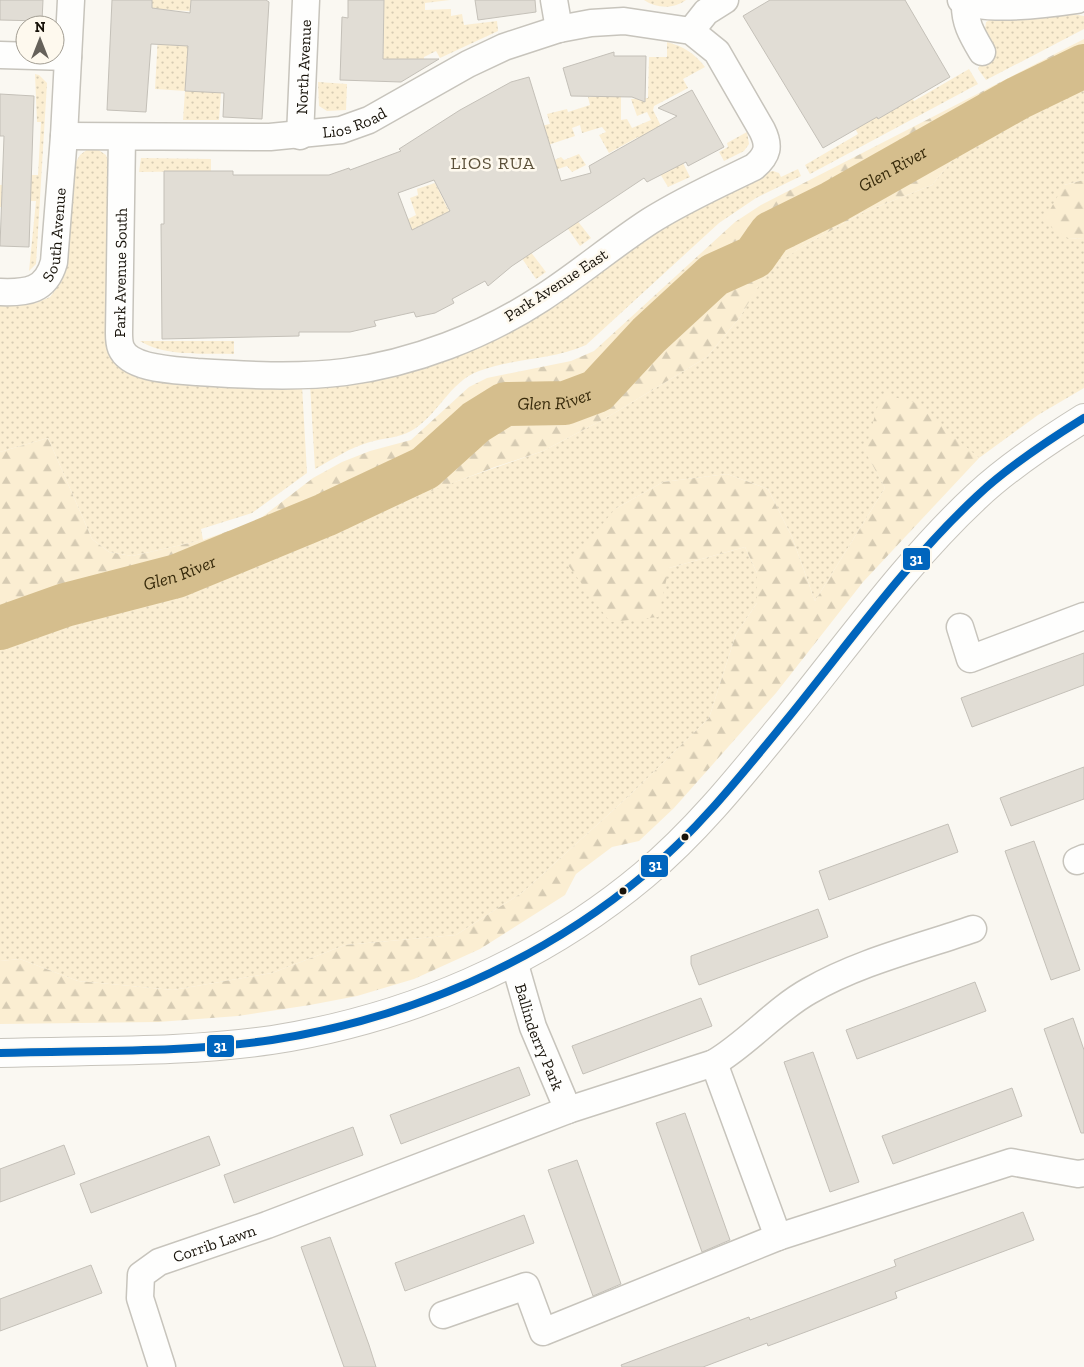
<svg xmlns="http://www.w3.org/2000/svg" width="1084" height="1367" viewBox="0 0 1084 1367" font-family="'Zilla Slab',serif">
<style>
.grass{fill:url(#grass-dots)}
.forest{fill:url(#forest-firs)}
.lines{fill:none;stroke-linecap:round;stroke-linejoin:round}
.river{stroke:#d5be8d;stroke-width:44}
.building{fill:#e1ddd5;stroke:#c4c0b8;fill-rule:evenodd}
.minor-casing{stroke:#c7c4bc;stroke-width:29}
.major-casing{stroke:#c7c4bc;stroke-width:30}
.minor{stroke:#fefefd;stroke-width:26}
.major{stroke:#fefefd;stroke-width:28}
.bus-1-casing{stroke:#fef9ee;stroke-width:11}
.bus-1{stroke:#0065bd;stroke-width:8}
.bus-dot{fill:#171209;stroke:#fef9ee;stroke-width:2}
.labels{text-anchor:middle;dominant-baseline:central;stroke-width:5;stroke-linejoin:round;paint-order:stroke}
.street-label{font-size:16px;fill:#171209;stroke:#fef9ee}
.neighbourhood-label{font-size:18px;letter-spacing:1px;fill:#5c513a;stroke:#fef9ee}
.water-label{font-size:18px;font-style:italic;fill:#372a0b;stroke:#fef9ee}
.line-badge{stroke:#fef9ee;stroke-width:2}
.badge-label{font-size:14px;text-anchor:middle;font-weight:bold;fill:#fff}
</style>
<defs>
<pattern id="grass-dots" width="8" height="8" patternUnits="userSpaceOnUse" patternTransform="scale(1.25)"><rect width="8" height="8" fill="#fbeed2"/><path d="M2 2h.1M6 6h.1" fill="none" stroke="#d6cbb3" stroke-width="1.8" stroke-linecap="round"/></pattern>
<pattern id="forest-firs" width="22" height="20" patternUnits="userSpaceOnUse" patternTransform="scale(1.25)"><rect width="22" height="20" fill="#fbeed2"/><path d="M5 1l3.5 6h-7zM16 11l3.5 6h-7z" fill="#d6cbb3"/></pattern>
</defs>
<rect width="100%" height="100%" fill="#faf8f2"/>
<path class="grass" d="M152,0H191L190,11L152,9Z
M384,0H450L425,3V10L451,9V16L462,14L464,25L497,21L498,31L440,58L436,51L424,57V59H383Z
M644,0H686C674,9 657,9 644,0Z
M1067,13L1084,16V29L986,80L978,69L981,62L986,22L995,17Z
M158,35L189,37L221,93L219,120H183L185,91L155,89Z
M667,42C685,47 694,53 705,67L683,79L688,88L654,106L653,110L663,130L657,133L673,165L682,161L690,177L668,187L638,137L609,153L599,135L606,132L602,127L582,133L580,125L572,128L575,136L542,147L538,139L531,142L534,151L539,149L548,163L561,157L564,160L579,154L586,165L572,172L567,166L555,170L563,183L551,191L539,173L526,180L534,191L522,199L510,181L523,172L504,141L525,129L523,124L534,120L536,127L550,124L547,114L567,109L568,112L590,105L588,97L621,96V120L627,119L632,128L651,120L647,112L637,116L631,99L648,98L649,57H667Z
M969,69L978,84L810,174L805,165L858,134L846,110L895,70L914,101Z
M35,74L39,75L47,83L36,264L29,271L36,201H16L7,207H0V185H8L22,175H38L41,122H37Z
M318,82L347,84L346,110L327,111L319,106Z
M1084,82V180L1064,185L1068,238L1084,239V388L1038,415L979,458L952,437L865,450L885,488L815,601L792,537L768,489L727,474L663,482L615,509L669,568L745,547L757,573V603L736,634L709,718L631,794L523,892L456,935L345,945L272,973L173,990L78,981L20,959L0,961V609L47,602L101,606L543,451L606,418L707,357L740,317L768,269L805,245L862,213L932,185L960,151Z
M747,132L749,144L744,151L724,161L719,152L728,147L727,143Z
M88,149H97L106,155L109,164L105,324L110,355L302,386L307,473L252,513L201,529L203,540L132,556L109,552L92,539L48,438L0,452V302L36,303L50,297L62,281L73,167L80,155Z
M141,158L211,159V171L139,172Z
M798,169L801,176L756,198L719,223L586,345C552,360 514,358 479,371C449,382 438,416 411,431C399,438 383,438 370,442C351,447 333,459 315,469L310,385L406,370L660,228L764,173L773,171L779,173L781,177Z
M435,183L449,211L461,205L404,250L408,219L416,215L410,198L418,195L417,189Z
M576,219L591,238L580,246L566,226Z
M530,251L546,272L536,279L521,257Z
M140,341H234V354C204,353 166,357 140,341Z"/>
<path class="forest" d="M1084,39V82L960,151L932,185L862,213L805,245L769,269L740,317L707,357L606,418L543,451L495,467L171,589L101,606L47,602L0,609V452L48,438L92,539L109,552L132,556L203,540L257,521L313,478L342,462L370,451L411,440L469,387L487,378L571,361L594,351L735,222L761,205Z
M1084,180V239L1068,238L1043,222L1064,185Z
M881,394L914,402L979,458L863,582L776,693L674,808L639,841L612,847L576,874L565,895L480,949L414,979L357,996L310,1005L238,1016L158,1022L0,1024V961L20,959L78,981L173,990L272,973L345,945L456,935L523,892L631,794L709,718L736,634L757,603V573L745,547L669,568L658,617L610,622L568,565L615,509L663,482L727,474L768,489L792,537L815,601L885,488L865,451Z"/>
<g class="lines">
<path class="river" id="s1" d="M0,628L65,605L177,576L325,515L425,468L476,422L505,404L565,403L597,391L649,335L714,275L754,257L771,233L832,203L1018,98L1084,66"/>
</g>
<path class="building" d="M0,0H43L42,21L0,20Z
M112,0H152V8L190,13L191,0H266L269,2L262,119L223,117L224,93L185,91L188,46L151,44L146,112L107,110Z
M348,0H384L383,59H439L401,82L340,80L342,17L348,18Z
M475,0H535L536,12L478,20Z
M770,0H905L950,77L878,119L877,117L823,148L743,16Z
M614,52V56H646L645,102L632,97L571,96L563,68Z
M529,77L561,181L591,173L589,166L677,116L658,108L692,90L724,147L688,166L686,162L647,182L644,178L512,266L488,286L485,281L452,299L454,303L435,313L416,317L414,312L374,321L376,326L350,332H299V336L162,339L161,224H164V171H233V175H329L349,168L350,170L401,151L399,149L460,110L511,82ZM434,180L450,211L412,230L398,193Z
M0,94L34,96L29,247L0,246L4,136H0Z
M1084,653V685L972,727L961,698Z
M1084,767V799L1011,826L1000,798Z
M948,824L958,852L829,900L819,871Z
M1034,841L1080,970L1051,980L1005,851Z
M818,909L828,937L699,985L691,964V956Z
M975,982L986,1011L857,1059L846,1030Z
M701,998L712,1026L583,1074L572,1046Z
M1073,1018L1084,1050V1133H1081L1044,1029Z
M813,1052L859,1182L830,1192L784,1062Z
M519,1067L530,1095L401,1144L390,1115Z
M1012,1088L1022,1116L893,1164L882,1136Z
M685,1113L730,1240L702,1252L656,1123Z
M353,1127L363,1155L234,1203L224,1175Z
M209,1136L220,1165L91,1213L80,1184Z
M64,1145L75,1174L0,1202V1169Z
M577,1160L621,1284L593,1296L548,1170Z
M1023,1212L1034,1240L895,1292L897,1298L768,1346L767,1343L703,1367H622L621,1365L749,1317L750,1320L896,1266L894,1260Z
M524,1215L534,1243L405,1291L395,1263Z
M330,1237L369,1345L376,1367H344L301,1247Z
M91,1265L102,1293L0,1331V1299Z"/>
<g class="lines">
<g class="minor-casing">
<g id="minor">
<path d="M554,0L559,29"/>
<path d="M961,0C985,13 1050,4 1077,0"/>
<path d="M965,2C964,22 972,35 982,52"/>
<path d="M691,31L706,12L725,0"/>
<path d="M0,55L68,57"/>
<path id="s2" d="M64,136L270,137L341,130L369,120L468,64L504,47L559,29L591,23L624,21L691,31L717,52L762,130C770,146 768,155 754,167C719,184 683,200 650,221C613,245 579,274 542,298C484,336 413,363 345,372C297,378 245,375 197,372C177,370 130,370 121,348C119,343 119,337 119,333L122,137"/>
<path id="s3" d="M300,136L306,0"/>
<path id="s4" d="M0,292C27,293 46,291 54,262L64,136L71,0"/>
<path d="M960,627L970,659L1084,616"/>
<path d="M1077,861L1084,858"/>
<path id="s5" d="M514,961L533,1027L568,1110"/>
<path d="M714,1063L778,1237"/>
<path d="M443,1315L526,1286L543,1332L778,1237L1011,1162L1078,1174L1084,1173"/>
<path id="s6" d="M162,1367L140,1298L141,1275L159,1262L267,1225L568,1110L714,1063C748,1043 775,1010 809,991C859,962 918,948 973,929"/>
</g>
</g>
<g class="major-casing">
<path id="major" d="M0,1053C90,1050 183,1053 272,1040C407,1019 539,963 644,875C698,830 743,773 788,718C849,643 906,562 977,496C1009,466 1047,441 1084,418"/>
</g>
<use href="#minor" class="minor"/>
<use href="#major" class="major"/>
<g class="bus-1-casing">
<path id="bus-1" d="M0,1053C90,1050 183,1053 272,1040C407,1019 539,963 644,875C698,830 743,773 788,718C849,643 906,562 977,496C1009,466 1047,441 1084,418"/>
</g>
<use href="#bus-1" class="bus-1"/>
</g>
<g class="bus-dot">
<circle cx="685" cy="837" r="4.5"/>
<circle cx="623" cy="891" r="4.5"/>
</g>
<g class="labels">
<g class="street-label">
<text stroke="none"><textPath href="#s3" startOffset="69">North Avenue</textPath></text>
<text stroke="none"><textPath href="#s2" startOffset="292">Lios Road</textPath></text>
<text stroke="none"><textPath href="#s4" startOffset="96">South Avenue</textPath></text>
<text stroke="none"><textPath href="#s2" startOffset="1586">Park Avenue South</textPath></text>
<text transform="translate(556 285) rotate(-33)">Park Avenue East</text>
<text stroke="none"><textPath href="#s5" startOffset="80">Ballinderry Park</textPath></text>
<text stroke="none"><textPath href="#s6" startOffset="176">Corrib Lawn</textPath></text>
</g>
<g class="neighbourhood-label">
<text x="493" y="163">LIOS RUA</text>
</g>
<g class="water-label">
<text stroke="none"><textPath href="#s1" startOffset="1028">Glen River</textPath></text>
<text stroke="none"><textPath href="#s1" startOffset="608">Glen River</textPath></text>
<text stroke="none"><textPath href="#s1" startOffset="188">Glen River</textPath></text>
</g>
</g>
<g class="line-badge">
<rect x="902" y="547" width="29" height="24" rx="5" fill="#0065bd"/>
<rect x="640" y="854" width="29" height="24" rx="5" fill="#0065bd"/>
<rect x="206" y="1034" width="29" height="24" rx="5" fill="#0065bd"/>
</g>
<g class="badge-label">
<text x="916" y="564">31</text>
<text x="655" y="870">31</text>
<text x="220" y="1051">31</text>
</g>
<g transform="translate(40 40)"><circle r="24" fill="#fef9ee" stroke="#a29d92"/>
<path d="M0-4L9 19L0 12L-9 19Z" fill="#66625b"/>
<text y="-8" font-size="14" font-weight="bold" text-anchor="middle" fill="#171209">N</text>
</g>
</svg>
